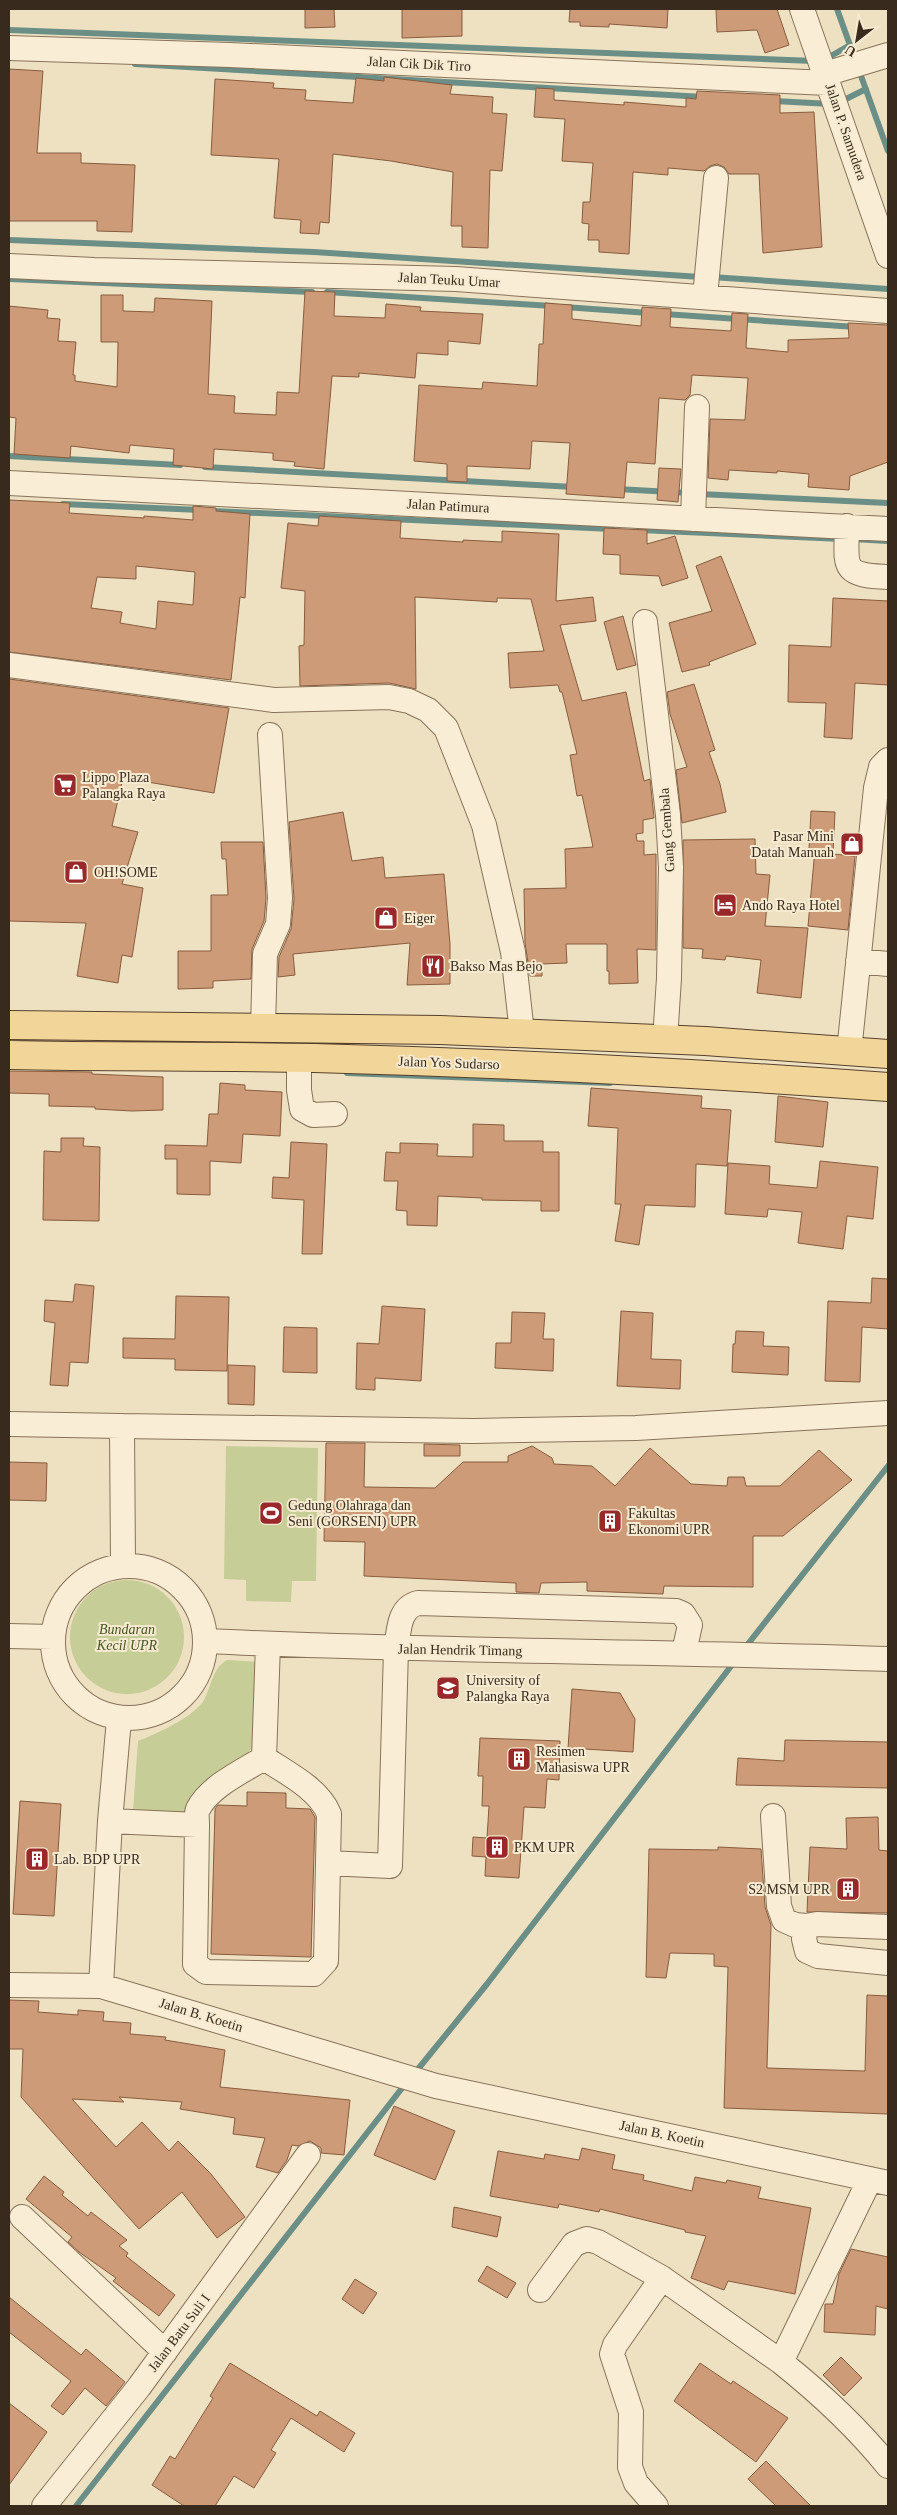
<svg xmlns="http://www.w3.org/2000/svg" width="897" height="2515" viewBox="0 0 897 2515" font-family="Georgia,serif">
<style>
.green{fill:#c6cd96}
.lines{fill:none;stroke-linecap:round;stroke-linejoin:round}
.stream{stroke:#6b8f86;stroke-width:6}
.building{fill:#cd9b77;stroke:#885c3e;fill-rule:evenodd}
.minor-casing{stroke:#887259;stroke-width:26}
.major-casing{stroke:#56402d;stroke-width:30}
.minor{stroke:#f9eed5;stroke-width:24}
.major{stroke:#f2d699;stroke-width:28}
.labels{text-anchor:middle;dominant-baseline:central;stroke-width:4;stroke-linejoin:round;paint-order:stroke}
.street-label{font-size:14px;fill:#382a1d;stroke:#f6ebd1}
.poi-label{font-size:14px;fill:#382a1d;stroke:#f6ebd1;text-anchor:start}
.park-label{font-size:14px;font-style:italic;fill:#485524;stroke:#f6ebd1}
</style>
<rect width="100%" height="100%" fill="#eee1c2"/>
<path class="green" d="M226,1446L318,1448L316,1581H292L291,1602L246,1601V1580L224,1579Z
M70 1637a57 57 0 1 1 114 0a57 57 0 1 1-114 0Z
M227,1660L259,1662L256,1743L245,1756L183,1813L133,1811L138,1741C156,1734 194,1717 204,1700C211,1687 213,1667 227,1660Z"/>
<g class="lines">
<path class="stream" d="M837,9L888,151
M9,30L814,61
M824,60L850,45
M135,64L704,97
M774,101L831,104
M840,102L866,89
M9,240L314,252L701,277
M711,277L888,289
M9,279L312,292
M327,292L552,306
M564,307L649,313
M664,314L856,327
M9,456L180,465
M205,467L574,487
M617,489L689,493
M699,494L888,503
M63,504L200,510
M213,511L612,529
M640,530L842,539
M852,539L888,541
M347,1073L610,1083
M744,1649L888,1466
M414,2074L487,1984L735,1661
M76,2506L406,2083"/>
</g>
<path class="building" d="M305,9H334L335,27L305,28Z
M402,9H462V36L402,38Z
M570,9H668L667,28L609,24V27L580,26V22H569Z
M716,9H777L789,45L765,53L757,30L717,32Z
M9,69L43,71L37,153H81V163L135,165L132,232L97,231V221H9Z
M384,77L452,85L450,94L493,97L492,113L507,114L502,171L490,170L488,248L462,247V226H451L453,172L391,161L333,154L329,223L320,222L319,234L300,233L301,220L274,218L279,159L211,155L215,79L274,83L273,88L306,90L305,100L353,103L356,78L384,81Z
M536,88L554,89V100L624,105V102L686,107V98L696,99L697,91L780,95V113L814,112L822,247L763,253L759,174H729L724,167L717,164L710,166L704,171L668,168V175L633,172L629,254L599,252V240H588L589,224L582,223L583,202H590L593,163L562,161L565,119L534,117Z
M305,291L335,292L334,316L385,318L386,304L421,307L420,311L483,314L480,344L448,341V355L417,353L415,378L359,373V377L332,376L324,469L294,466L295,462L273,460V453L214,449L213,469L173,465L174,449L130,445L129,453L71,446L70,458L14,454L16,418L9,417V306L48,310L47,318L60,319L58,341L76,342L73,375H75V381L117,387L118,342H101V295H123V311L154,312L155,298L212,301L208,394L235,396L234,413L276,415L277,392L299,393Z
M545,303L572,305V319L641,326L642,307L671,309L670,327L731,331L732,313L748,314L746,348L788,352V340L849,338L848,323L888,325V462L850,476L849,490L808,487L809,474L777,471V473L729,470L728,480L708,478L710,419L745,420L748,378L692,375L690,395L685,400L659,398L655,464L627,462L624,498L566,494L570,443L532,441L530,469L467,466V482L447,481V464L414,461L419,385L482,389L483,382L537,386L539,344H543Z
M659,468L681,469L678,502L657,500Z
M9,500L70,503L69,513L144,518V516L193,520V506L216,508V511L250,514L245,598L240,597L231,680L9,652ZM136,566L195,572L193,605L158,601L156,629L120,623L122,612L91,608L97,577L136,579Z
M319,516L401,521L400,538L463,542V540L502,542V531L559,534L556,601L593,597L596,621L560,625L582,701L626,692L644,781L650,779L654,818L643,820V833L636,834L637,841H644V855L656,854V950L637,949L638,983L609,984V971H607V944H566L567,963L542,964V976H530L525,943L524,889L566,888L565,849L593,847L582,795L577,796L570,755L577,754L562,692H560L558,685L510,688L508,653L544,651L531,599L497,598V602L415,597L416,689L389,683L300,686L299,646L304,645L305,591L281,588L288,523L318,526Z
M604,528L647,530V544L675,536L688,578L662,586L659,576L620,574V555L603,554Z
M721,556L756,644L709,662L710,665L682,672L669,623L712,611L696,566Z
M833,598L888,601V685L855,683L852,739L824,737L826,703L788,702L789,645L831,647Z
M623,616L636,665L617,670L604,622Z
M9,679L229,708L214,793L123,778L112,826L138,832L122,884L143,888L132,957L122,955L118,983L77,976L86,923L9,921Z
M694,684L715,750L709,752L720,784L726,812L682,823L676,770L687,767L670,714L667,692Z
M811,811L835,812L833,854L855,856L848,930L808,926L815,849H809Z
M343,812L352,861L383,857L385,878L444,874L450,944V984L407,985L410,943L293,954L295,975L278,977L279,957L291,929L294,899L289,822Z
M755,839L756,874L770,875L765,926L808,928L801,998L757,993L761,960L726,956L725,960L702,958L703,949L683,948V840Z
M221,842H263L266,898L264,921L252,949L251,979L213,981V988L178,989V951H211V895H228L226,859H222Z
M9,1071L92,1072V1074L163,1077V1110L132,1111L95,1109V1107L49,1106V1094L9,1093Z
M220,1083L245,1085V1090L282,1092L280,1136L243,1134L241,1163L210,1161V1195L177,1194V1159H165V1145L207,1146L209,1114H218Z
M591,1088L702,1096L701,1108L731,1110L727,1166L696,1164L695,1207L645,1205L639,1245L615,1241L621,1204H615L618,1128L588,1126Z
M778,1096L828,1102L823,1147L775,1142Z
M473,1124L504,1125V1141H543V1152H559V1211H541V1201L482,1200V1198L438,1196L437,1226L407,1225V1211L396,1210L398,1181H384L386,1152L400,1153V1143L438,1144L437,1156L473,1157Z
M61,1138H84L83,1146L100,1147L99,1221L43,1220L44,1151L61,1152Z
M291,1142L327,1144L322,1254H302L304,1200L272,1198L273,1177L289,1178Z
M820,1161L878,1167L873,1219L847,1216L843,1249L798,1243L802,1212L768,1209L767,1217L725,1214L728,1163L770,1166L769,1184L817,1188Z
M872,1278L888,1279V1329L862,1327L860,1382L825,1381L828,1301L871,1303Z
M75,1284L94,1286L88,1363L70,1362L68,1386L50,1385L55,1323L44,1321L45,1300L73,1302Z
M176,1296L229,1297L227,1371L175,1370V1359L123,1358V1338L175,1339Z
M382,1306L425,1309L421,1381L375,1378V1390L356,1389L357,1343L379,1344Z
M621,1311L653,1313L651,1359L681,1360L680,1389L617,1386Z
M512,1312L545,1313L543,1339H554L553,1371L495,1368L496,1343H511Z
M284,1327L317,1328V1373L283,1372Z
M736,1331L764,1332L763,1346L789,1347L788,1375L732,1372L733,1344H735Z
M228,1365L255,1366L254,1405L228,1404Z
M326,1443H365L364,1487L435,1488L463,1462H508V1456L532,1446L552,1458L554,1464L592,1466L615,1486L650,1448L691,1484L727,1486L728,1477H744L746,1486H780L819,1450L852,1480L783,1536H753V1587L664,1586L663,1594L587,1591V1582L541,1583L539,1593L516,1592V1583L364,1576L365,1542L324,1541Z
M424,1444L460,1445V1456H424Z
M9,1462L47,1463L46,1501L9,1500Z
M572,1689L620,1693L635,1719L633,1752L568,1748Z
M480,1738L560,1741L559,1780L547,1779L545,1808L524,1807L519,1878L485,1876L486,1857L472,1856L473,1837L487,1838L489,1806H482L483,1776H478Z
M785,1740L888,1742V1788L736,1785L738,1758L784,1761Z
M247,1792L286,1793V1808L310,1809L315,1817L311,1957L211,1954L215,1809L218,1805L247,1806Z
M20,1801L61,1804L54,1916L13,1914Z
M878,1817L879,1850L888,1851V1913L807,1912L810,1847L847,1849L846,1818Z
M718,1847L761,1849L765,1907L771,1925L767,2068L865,2071L867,1995L888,1996V2114L724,2108L728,1967L714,1966V1954L670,1953L666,1978L646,1977L649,1849L718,1850Z
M9,2000L39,2001L38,2012L78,2015V2010L104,2012L103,2021L131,2023L130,2034L166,2037L165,2040L225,2050L220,2087L350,2100L344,2155L321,2153V2148L310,2141L298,2146L292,2145L287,2160L278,2173L256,2167L265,2138L233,2134L235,2118L180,2109L182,2102L119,2097L124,2102L72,2099L116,2147L142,2122L169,2151L178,2141L211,2174L245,2217L217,2238L182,2192L139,2229L21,2097L23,2049H9Z
M394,2106L455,2131L435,2180L374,2155Z
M582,2148L615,2155L612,2169L644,2175L643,2180L692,2191L695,2177L726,2183L727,2180L761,2187L758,2198L811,2208L795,2294L728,2281L724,2290L691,2278L706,2236L685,2232V2230L600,2209L599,2212L559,2204L558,2208L490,2196L498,2151L544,2159L545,2154L579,2160Z
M44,2176L64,2192L62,2195L88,2216L91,2212L127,2240L119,2246L128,2253L126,2256L175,2295L159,2316L113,2281L116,2278L79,2252L68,2242L72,2237L26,2199Z
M454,2207L501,2217L497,2237L452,2227Z
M851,2249L888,2257V2309L876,2306L875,2335L824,2332L825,2304H833L839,2274Z
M487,2266L516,2283L507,2298L478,2281Z
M355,2279L377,2293L363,2314L342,2299Z
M9,2297L81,2355L86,2349L125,2382L106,2406L85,2388L63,2415L51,2406L71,2381L9,2332Z
M841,2357L862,2378L844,2396L823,2375Z
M230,2363L317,2416L320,2411L355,2433L344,2452L291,2418L271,2450L276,2453L254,2488L234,2476L215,2506H184L152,2485L170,2456L175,2459L213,2398L210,2396Z
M700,2363L731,2384L733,2381L788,2418L756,2462L674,2401Z
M9,2403L47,2432L9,2485Z
M766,2461L811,2506H776L748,2479Z"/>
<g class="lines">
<g class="minor-casing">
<path id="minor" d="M802,9L888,256
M9,48L230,55L828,83
M825,74L888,55
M9,266L94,270L456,279L888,311
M705,297L716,178
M9,483L888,529
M693,519L697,407
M847,526C846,568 841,575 888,577
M645,622L668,815L671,867L669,978L665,1040
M9,665L274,700L389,697L409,701L428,710L446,728L484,825L513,952L522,1033
M858,961L888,964
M263,1028L265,954L278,924L280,898L270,735
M849,1052L876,788L881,767L888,760
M299,1058V1090L302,1109L313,1115L335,1114
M9,1424L122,1426L123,1565
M122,1426L474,1431L636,1428L888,1413
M53 1642a76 76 0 1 1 152 0a76 76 0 1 1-152 0Z
M9,1636L52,1637
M206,1641C433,1652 661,1651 888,1659
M773,1816L779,1906L784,1920L795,1925L806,1926
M110,1821L197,1825C197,1820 196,1813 198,1809C210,1786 243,1771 264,1758L268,1644
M197,1825L195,1964L206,1972L314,1974L326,1961L329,1814C319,1789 287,1773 264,1758
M328,1863L390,1866L396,1649C399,1632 398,1608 418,1603L676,1611L683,1614L690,1625L684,1652
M888,1927L817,1924L806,1926L804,1939L807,1951L818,1956L888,1963
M9,1985L101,1986L436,2086L888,2183
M101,1986L110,1821L119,1719
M22,2217L165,2352
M540,2290L574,2244L587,2239L598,2242L662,2278L781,2362L870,2179
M781,2362C821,2394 856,2426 888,2466
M44,2506L139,2387L308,2155
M656,2506L636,2483L630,2467L631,2412L612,2354L615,2345L662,2278"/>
</g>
<g class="major-casing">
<path id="major" d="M9,1025L440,1030L705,1041L888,1054
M9,1055C110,1057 212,1056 314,1058C506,1063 697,1073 888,1087"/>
</g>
<use href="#minor" class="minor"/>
<use href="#major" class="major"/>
</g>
<defs>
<g id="supermarket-square" transform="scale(1.25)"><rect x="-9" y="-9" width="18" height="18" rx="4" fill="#982829" stroke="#f6ebd1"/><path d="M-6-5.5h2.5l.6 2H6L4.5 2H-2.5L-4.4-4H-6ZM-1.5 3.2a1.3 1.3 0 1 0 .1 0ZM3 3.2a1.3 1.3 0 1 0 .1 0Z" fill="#fff"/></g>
<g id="shop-square" transform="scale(1.25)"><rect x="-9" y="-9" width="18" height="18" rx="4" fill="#982829" stroke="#f6ebd1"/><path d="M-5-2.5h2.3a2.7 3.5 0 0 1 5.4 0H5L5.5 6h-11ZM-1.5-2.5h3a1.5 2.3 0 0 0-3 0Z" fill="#fff"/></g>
<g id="hotel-square" transform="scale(1.25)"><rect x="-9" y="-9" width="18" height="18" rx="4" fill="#982829" stroke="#f6ebd1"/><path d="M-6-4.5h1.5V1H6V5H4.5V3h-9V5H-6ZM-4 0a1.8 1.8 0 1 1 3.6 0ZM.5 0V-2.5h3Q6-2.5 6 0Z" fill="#fff"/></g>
<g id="restaurant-square" transform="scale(1.25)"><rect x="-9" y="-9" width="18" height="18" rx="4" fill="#982829" stroke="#f6ebd1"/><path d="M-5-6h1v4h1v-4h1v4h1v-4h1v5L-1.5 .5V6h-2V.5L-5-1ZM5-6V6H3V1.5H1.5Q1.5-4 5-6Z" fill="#fff"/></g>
<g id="stadium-square" transform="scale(1.25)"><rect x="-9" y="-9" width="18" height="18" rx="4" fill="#982829" stroke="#f6ebd1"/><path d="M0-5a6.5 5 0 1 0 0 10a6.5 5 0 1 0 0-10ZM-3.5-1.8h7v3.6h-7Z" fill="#fff"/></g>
<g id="building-square" transform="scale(1.25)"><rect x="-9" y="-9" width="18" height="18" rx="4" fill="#982829" stroke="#f6ebd1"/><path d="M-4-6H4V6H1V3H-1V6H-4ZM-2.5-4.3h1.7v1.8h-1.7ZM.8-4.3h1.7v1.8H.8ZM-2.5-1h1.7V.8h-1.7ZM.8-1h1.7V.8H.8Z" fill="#fff"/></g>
<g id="university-square" transform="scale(1.25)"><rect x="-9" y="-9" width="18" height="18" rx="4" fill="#982829" stroke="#f6ebd1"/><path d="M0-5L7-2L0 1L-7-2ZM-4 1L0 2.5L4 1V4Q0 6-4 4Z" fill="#fff"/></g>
</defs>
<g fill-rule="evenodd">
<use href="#supermarket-square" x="65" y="785"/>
<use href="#shop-square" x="852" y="844"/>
<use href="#shop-square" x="76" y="872"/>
<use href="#hotel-square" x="725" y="905"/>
<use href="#shop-square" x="386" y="918"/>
<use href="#restaurant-square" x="433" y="966"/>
<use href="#stadium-square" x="271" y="1513"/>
<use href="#building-square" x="610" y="1521"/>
<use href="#university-square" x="448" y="1688"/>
<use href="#building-square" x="519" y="1759"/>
<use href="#building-square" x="497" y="1847"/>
<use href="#building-square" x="37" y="1859"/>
<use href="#building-square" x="848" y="1889"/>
</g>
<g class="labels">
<g class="street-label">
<text transform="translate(419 64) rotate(3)">Jalan Cik Dik Tiro</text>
<text transform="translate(846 132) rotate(71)">Jalan P. Samudera</text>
<text transform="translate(449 280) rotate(3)">Jalan Teuku Umar</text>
<text transform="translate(448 506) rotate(3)">Jalan Patimura</text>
<text transform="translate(667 830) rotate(-94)">Gang Gembala</text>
<text transform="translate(449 1063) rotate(2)">Jalan Yos Sudarso</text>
<text transform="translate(460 1650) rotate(1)">Jalan Hendrik Timang</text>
<text transform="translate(201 2015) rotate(17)">Jalan B. Koetin</text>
<text transform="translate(662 2134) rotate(12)">Jalan B. Koetin</text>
<text transform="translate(179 2333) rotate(-53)">Jalan Batu Suli I</text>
</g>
<g class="poi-label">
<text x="82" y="777">Lippo Plaza<tspan x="82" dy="16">Palangka Raya</tspan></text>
<text x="834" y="836" text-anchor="end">Pasar Mini<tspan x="834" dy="16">Datah Manuah</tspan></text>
<text x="94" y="872">OH!SOME</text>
<text x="742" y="905">Ando Raya Hotel</text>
<text x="404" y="918">Eiger</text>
<text x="450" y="966">Bakso Mas Bejo</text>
<text x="288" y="1505">Gedung Olahraga dan<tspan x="288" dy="16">Seni (GORSENI) UPR</tspan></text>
<text x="628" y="1513">Fakultas<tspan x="628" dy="16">Ekonomi UPR</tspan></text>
<text x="466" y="1680">University of<tspan x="466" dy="16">Palangka Raya</tspan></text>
<text x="536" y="1751">Resimen<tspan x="536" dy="16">Mahasiswa UPR</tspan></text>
<text x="514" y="1847">PKM UPR</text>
<text x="54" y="1859">Lab. BDP UPR</text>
<text x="830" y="1889" text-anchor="end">S2 MSM UPR</text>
</g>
<g class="park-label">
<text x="127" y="1629">Bundaran<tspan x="127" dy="16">Kecil UPR</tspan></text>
</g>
</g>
<rect width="897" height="2515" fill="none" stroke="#382a1d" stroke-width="20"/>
<g transform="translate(857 40) rotate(211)" stroke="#f6ebd1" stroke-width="4" paint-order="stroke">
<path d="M0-4L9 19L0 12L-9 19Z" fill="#382a1d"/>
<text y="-8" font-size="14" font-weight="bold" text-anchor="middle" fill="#382a1d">U</text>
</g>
</svg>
